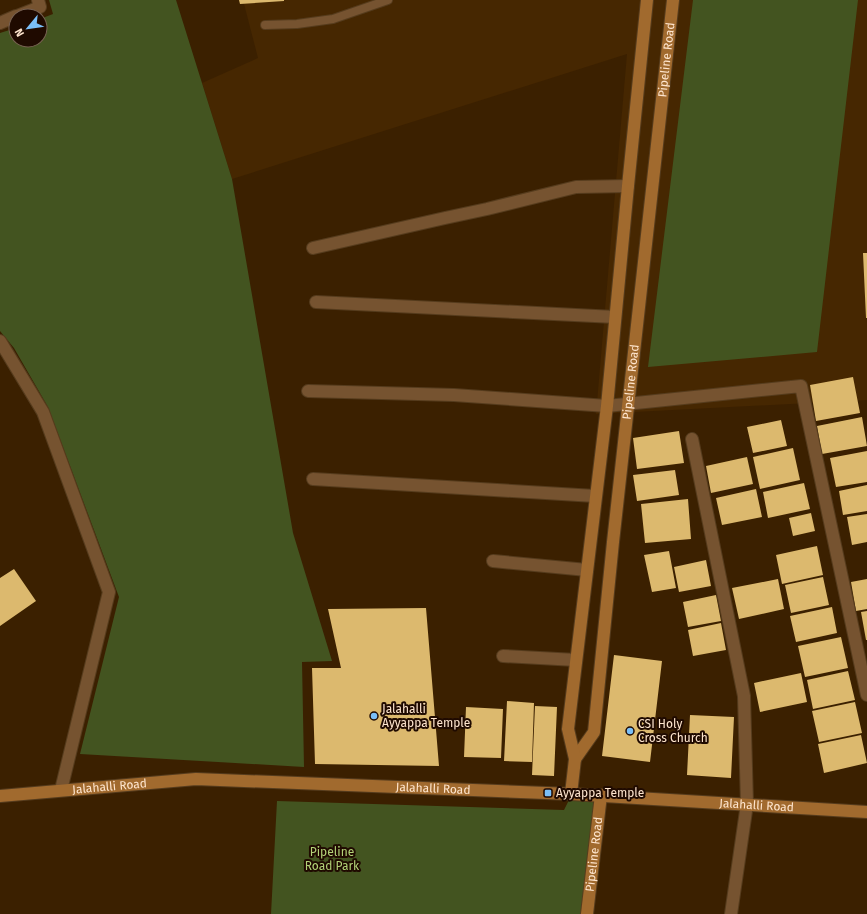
<svg xmlns="http://www.w3.org/2000/svg" width="867" height="914" viewBox="0 0 867 914" font-family="'Fira Sans',sans-serif">
<style>
.built{fill:#462701}
.green{fill:#435420}
.building{fill:#dcb96e}
.lines{fill:none;stroke-linecap:round;stroke-linejoin:round}
.lane-casing{stroke:#563c1d;stroke-width:10}
.street-casing{stroke:#563c1d;stroke-width:14}
.secondary-casing{stroke:#563c1d;stroke-width:14}
.lane{stroke:#765330;stroke-width:8}
.street{stroke:#765330;stroke-width:12}
.secondary{stroke:#a16a2e;stroke-width:12}
.poi-dot{fill:#7abff8;stroke:#1f0a00;stroke-width:1.5}
.labels{text-anchor:middle;dominant-baseline:central;stroke-width:4;stroke-linejoin:round;paint-order:stroke}
.street-label{font-size:12px;fill:#fee5ce;stroke:#1f0a00}
.poi-label{font-size:12px;fill:#fee5ce;stroke:#1f0a00;text-anchor:start}
.park-label{font-size:12px;fill:#b2d277;stroke:#1f0a00}
</style>
<rect width="100%" height="100%" fill="#3b2000"/>
<path class="built" d="M243,0H867V400L596,414L627,54L232,179L202,83L258,58Z"/>
<path class="green" d="M49,0H176L232,179L293,533L332,661L302,662L304,767L80,754L119,597L48,407L14,348L0,331V33L16,28V40H40V19L53,14Z
M693,0H858L817,352L648,367Z
M569,800L597,801L583,914H271L277,801L564,810Z"/>
<path class="building" d="M239,0H284V1L240,4Z
M863,253H867V318H866Z
M853,377L860,413L816,421L810,385Z
M862,417L867,446L822,454L817,426Z
M781,420L787,446L753,453L747,427Z
M679,431L684,463L637,469L633,438Z
M793,448L800,480L760,489L753,457Z
M867,451V482L836,487L830,458Z
M747,457L753,484L711,493L706,466Z
M675,470L679,495L637,501L633,475Z
M804,483L810,509L768,518L763,492Z
M867,485V511L843,515L839,491Z
M756,489L762,517L722,525L716,498Z
M688,499L691,539L645,543L641,504Z
M811,513L815,531L793,536L789,518Z
M867,514V542L852,545L847,517Z
M817,546L823,575L782,584L776,555Z
M669,551L676,588L652,592L644,555Z
M706,560L711,586L679,592L674,567Z
M14,569L36,601L0,626V578Z
M823,577L829,605L791,613L785,585Z
M778,579L784,609L739,619L732,588Z
M867,579V609L856,611L851,582Z
M716,595L721,621L688,627L683,602Z
M832,607L837,633L796,642L790,616Z
M426,608L439,766L315,764L312,668H341L328,609Z
M867,611V640H866L861,612Z
M721,623L726,650L693,656L688,630Z
M841,637L848,668L805,677L798,646Z
M614,655L662,661L650,762L602,756Z
M848,671L855,700L813,709L807,680Z
M801,673L807,702L760,712L754,683Z
M507,701L534,703L532,762L504,761Z
M855,702L862,733L819,742L812,711Z
M535,706L557,707L554,776L532,775Z
M466,707L503,709L501,758L464,757Z
M690,715L734,717L731,778L687,775Z
M861,735L867,763L824,773L818,744Z"/>
<g class="lines">
<g class="lane-casing">
<path id="lane" d="M265,25L297,24L333,19L388,0"/>
</g>
<g class="street-casing">
<path id="street" d="M17,16L40,7L38,0
M0,23L16,16
M313,248L445,218L487,209L576,187L628,186
M316,302L615,317
M0,341L43,412L109,592L61,790
M308,391L454,395L607,406L801,386L867,695
M692,439L744,696L747,804L731,914
M313,479L595,496
M493,561L587,570
M503,656L576,660"/>
</g>
<g class="secondary-casing">
<g id="secondary">
<path id="s1" d="M575,759L594,732L613,542L673,0"/>
<path d="M571,794L575,759L568,729L607,406L628,186L647,0"/>
<path id="s2" d="M0,796L196,779L571,794L867,812"/>
<path id="s3" d="M587,914L601,795"/>
</g>
</g>
<use href="#lane" class="lane"/>
<use href="#street" class="street"/>
<use href="#secondary" class="secondary"/>
</g>
<g class="poi-dot">
<circle cx="374" cy="716" r="4"/>
<circle cx="630" cy="731" r="4"/>
<rect x="544" y="789" width="8" height="8" rx="2"/>
</g>
<g class="labels">
<g class="street-label">
<text stroke="none"><textPath href="#s1" startOffset="709">Pipeline Road</textPath></text>
<text stroke="none"><textPath href="#s1" startOffset="385">Pipeline Road</textPath></text>
<text stroke="none"><textPath href="#s2" startOffset="110">Jalahalli Road</textPath></text>
<text stroke="none"><textPath href="#s2" startOffset="434">Jalahalli Road</textPath></text>
<text stroke="none"><textPath href="#s2" startOffset="758">Jalahalli Road</textPath></text>
<text stroke="none"><textPath href="#s3" startOffset="60">Pipeline Road</textPath></text>
</g>
<g class="poi-label">
<text x="382" y="709">Jalahalli<tspan x="382" dy="14">Ayyappa Temple</tspan></text>
<text x="638" y="724">CSI Holy<tspan x="638" dy="14">Cross Church</tspan></text>
<text x="556" y="793">Ayyappa Temple</text>
</g>
<g class="park-label">
<text x="332" y="852">Pipeline<tspan x="332" dy="14">Road Park</tspan></text>
</g>
</g>
<g transform="translate(28 28) rotate(241)"><circle r="19" fill="#1f0a00" stroke="#786252"/>
<path d="M0-3L7 15L0 10L-7 15Z" fill="#7abff8"/>
<text y="-6" font-size="11" font-weight="bold" text-anchor="middle" fill="#fee5ce">N</text>
</g>
</svg>
